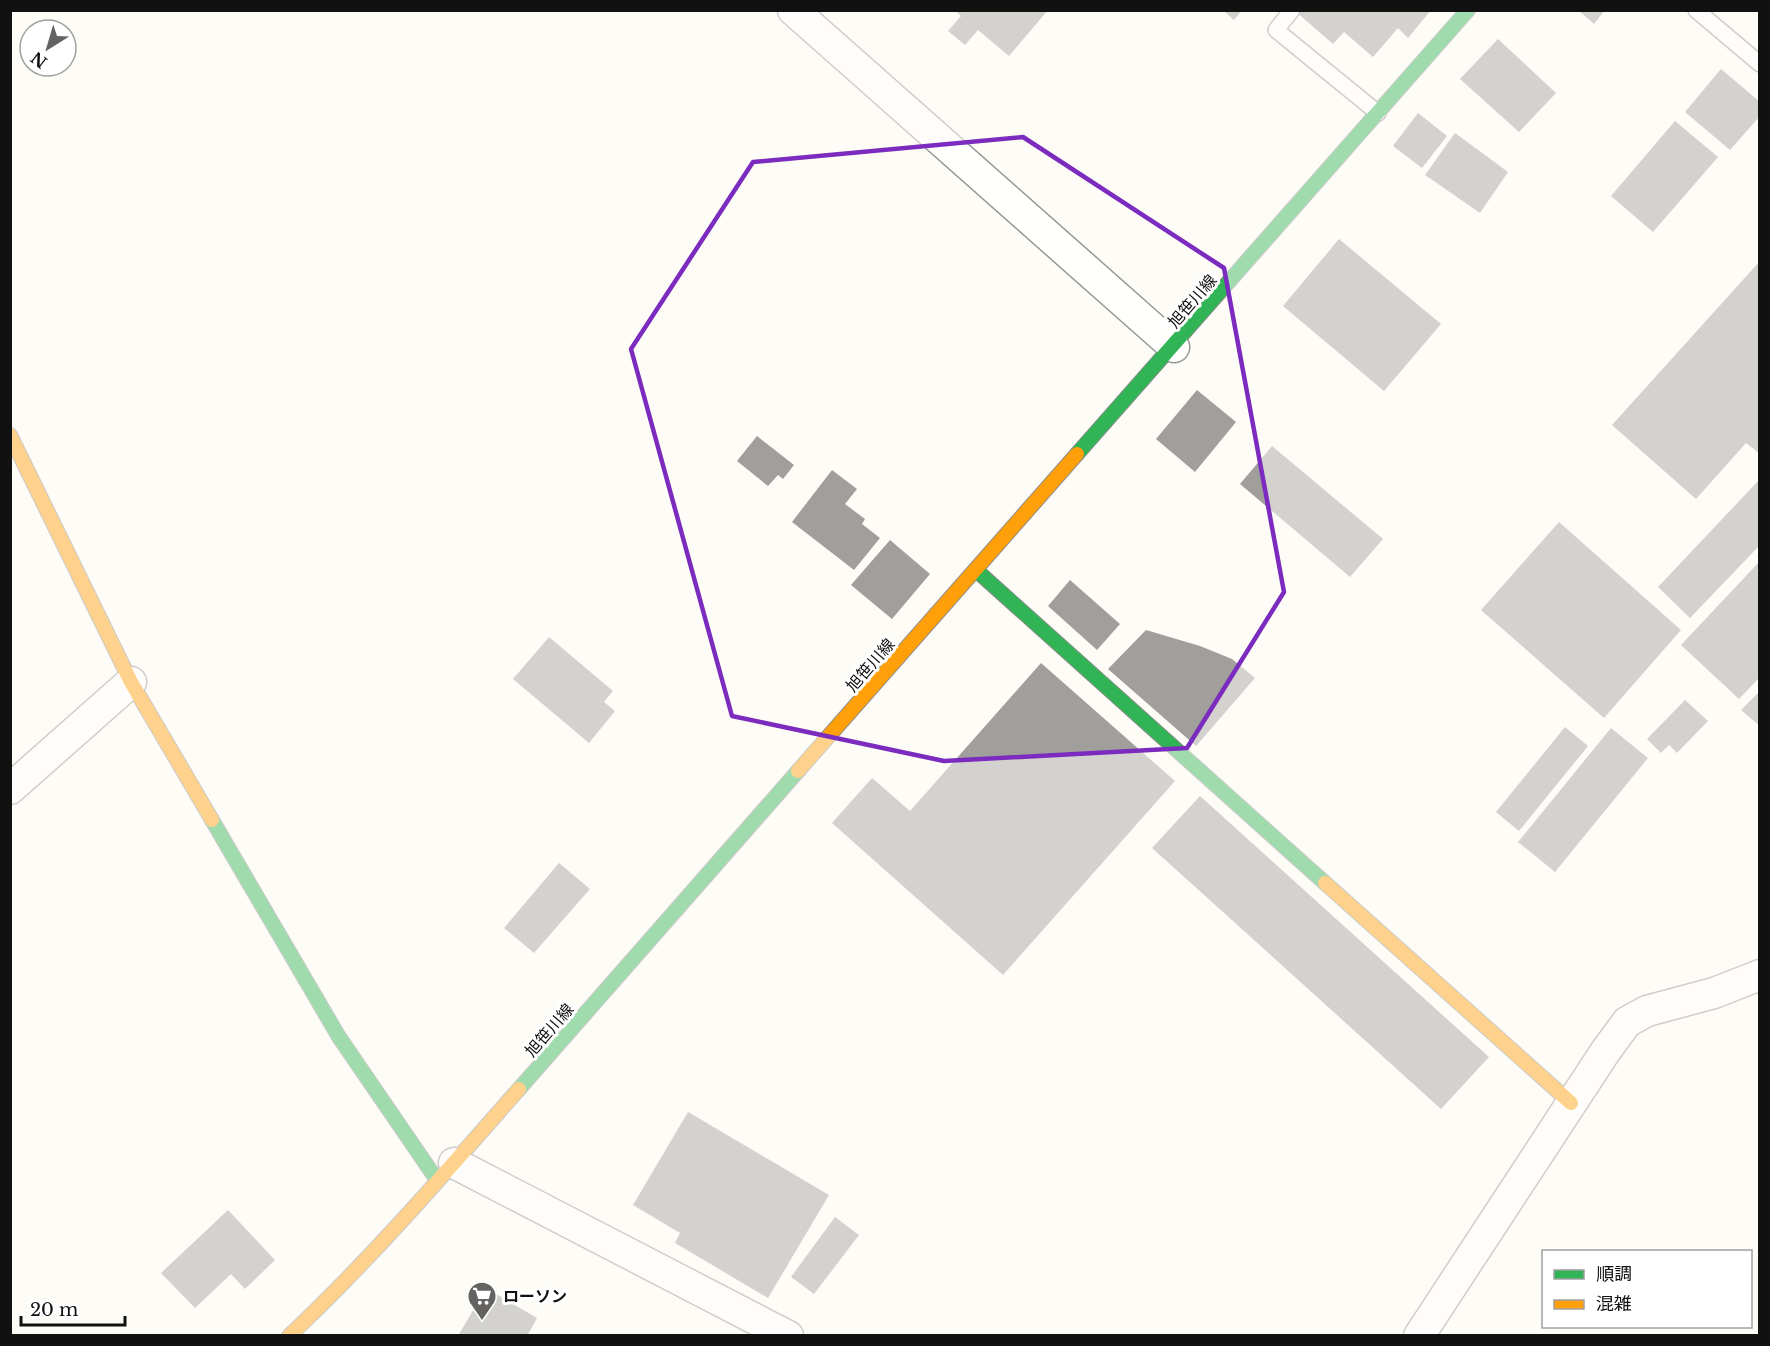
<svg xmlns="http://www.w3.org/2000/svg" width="1770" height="1346" viewBox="0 0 1770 1346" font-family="'Libre Baskerville','Noto Sans JP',serif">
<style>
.building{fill:#a19f9c}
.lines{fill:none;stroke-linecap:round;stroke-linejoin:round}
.lane-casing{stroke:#979795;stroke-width:18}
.street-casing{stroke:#979795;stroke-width:33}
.fast-casing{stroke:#8e8d8b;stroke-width:16}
.slow-casing{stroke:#8e8d8b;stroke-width:16}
.lane{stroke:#fffffe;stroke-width:15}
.street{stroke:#fffffe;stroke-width:30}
.fast{stroke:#30b455;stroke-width:14}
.slow{stroke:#ff9f0a;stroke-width:14}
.marked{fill:none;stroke:#7b2cbf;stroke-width:4.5;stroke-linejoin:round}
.labels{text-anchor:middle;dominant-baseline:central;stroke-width:6;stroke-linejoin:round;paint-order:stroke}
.street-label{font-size:16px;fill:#111;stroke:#fff}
.poi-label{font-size:16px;font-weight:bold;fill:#111;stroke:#fff;text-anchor:start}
</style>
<rect width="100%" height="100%" fill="#fdfcf7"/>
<path class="building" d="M955,10H1048L1009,56L978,30L965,45L948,31L961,16Z
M1223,10H1242L1234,20Z
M1294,10H1431L1408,38L1398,28L1373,57L1344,32L1333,44Z
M1578,10H1605L1594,24Z
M1498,39L1556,93L1519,132L1460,79Z
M1721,69L1760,102V116L1730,150L1685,112Z
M1418,113L1447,136L1422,168L1393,146Z
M1675,121L1718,157L1653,232L1611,196Z
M1455,133L1508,172L1480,213L1425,175Z
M1339,239L1441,324L1384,391L1283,306Z
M1760,261V454L1746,443L1696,499L1612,425Z
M1197,390L1236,422L1195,472L1156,439Z
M757,436L794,465L783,479L778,475L768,486L737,461Z
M1272,446L1383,539L1350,577L1240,484Z
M832,470L857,489L845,504L865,519L862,524L880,538L854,570L792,522Z
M1760,479V545L1690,618L1658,587Z
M1559,522L1681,630L1604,718L1481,610Z
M890,540L930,574L892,619L851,585Z
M1760,561V677L1739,699L1681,645Z
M1070,580L1120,624L1097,650L1048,606Z
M1146,630L1200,646L1232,659L1255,678L1196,746L1108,669Z
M549,637L613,691L604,702L615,711L589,743L513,679Z
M1041,663L1175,781L1003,975L832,823L872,778L910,811Z
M1760,691V726L1741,710Z
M1685,700L1708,721L1677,753L1669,745L1661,753L1647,739Z
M1565,727L1588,746L1519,831L1496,812Z
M1611,728L1648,758L1555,872L1518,842Z
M1200,796L1489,1057L1441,1109L1152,848Z
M559,863L590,889L534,953L504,928Z
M688,1112L829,1195L768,1298L675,1243L680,1233L633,1205Z
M228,1210L275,1260L245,1289L231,1274L195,1308L161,1273Z
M835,1217L859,1235L814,1294L791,1277Z
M486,1288L537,1318L527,1336H458Z"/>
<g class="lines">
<g class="lane-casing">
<path id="lane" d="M1292,10L1276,30L1378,113
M1696,10L1760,64"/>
</g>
<g class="street-casing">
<path id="street" d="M793,10L1174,347
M10,789L131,682
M454,1163L788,1336
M1419,1336L1605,1052L1627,1022L1647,1011L1714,993L1760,975"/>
</g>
<g class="fast-casing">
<path id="fast" d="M1077,454L1468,10
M976,570L1325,883
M212,820L339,1037L437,1180
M519,1089L798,771"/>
</g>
<g class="slow-casing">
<path id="slow" d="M10,435L131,682L212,820
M798,771L1077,454
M1325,883L1571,1103
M289,1336C371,1259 445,1173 519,1089"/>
</g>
<use href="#lane" class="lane"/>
<use href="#street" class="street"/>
<use href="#fast" class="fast"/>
<use href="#slow" class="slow"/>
</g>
<path d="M0 0H1770V1346H0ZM1023,137L1224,268L1284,592L1187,748L944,761L732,716L631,349L753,162Z" fill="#fdfcf7" fill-opacity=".55" fill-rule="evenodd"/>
<path class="marked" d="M1023,137L1224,268L1284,592L1187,748L944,761L732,716L631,349L753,162Z"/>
<defs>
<g id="supermarket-pin" transform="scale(1.5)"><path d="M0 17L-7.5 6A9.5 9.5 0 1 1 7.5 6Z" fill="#646362" stroke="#fff"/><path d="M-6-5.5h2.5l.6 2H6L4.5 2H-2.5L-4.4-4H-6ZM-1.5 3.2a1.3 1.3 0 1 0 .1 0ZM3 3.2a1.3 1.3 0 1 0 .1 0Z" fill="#fff"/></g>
</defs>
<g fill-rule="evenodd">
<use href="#supermarket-pin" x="482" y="1296"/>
</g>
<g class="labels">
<g class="street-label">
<text transform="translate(1192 301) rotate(-49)">旭笹川線</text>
<text transform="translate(870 665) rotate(-49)">旭笹川線</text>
<text transform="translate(549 1030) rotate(-49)">旭笹川線</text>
</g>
<g class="poi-label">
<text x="503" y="1296">ローソン</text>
</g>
</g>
<rect width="1770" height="1346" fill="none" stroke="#111111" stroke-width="24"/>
<rect x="1542" y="1250" width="210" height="78" fill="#ffffff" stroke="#a0a0a0" stroke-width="1.5"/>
<rect x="1554" y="1270" width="30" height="9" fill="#30b455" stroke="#a0a0a0" stroke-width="1.5"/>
<text x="1596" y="1280" font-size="18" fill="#111111">順調</text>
<rect x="1554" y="1300" width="30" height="9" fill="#ff9f0a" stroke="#a0a0a0" stroke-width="1.5"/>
<text x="1596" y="1310" font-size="18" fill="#111111">混雑</text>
<g transform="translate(48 48) rotate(217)"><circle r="28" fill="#ffffff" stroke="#a0a0a0" stroke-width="1.5"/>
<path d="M0-4.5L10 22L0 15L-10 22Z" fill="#646362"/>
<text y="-9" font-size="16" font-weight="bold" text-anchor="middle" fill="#111111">N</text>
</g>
<path d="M21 1316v9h104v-9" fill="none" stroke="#111111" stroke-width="3"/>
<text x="30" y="1316" font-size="18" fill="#111111" stroke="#ffffff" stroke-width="4.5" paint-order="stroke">20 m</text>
</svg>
